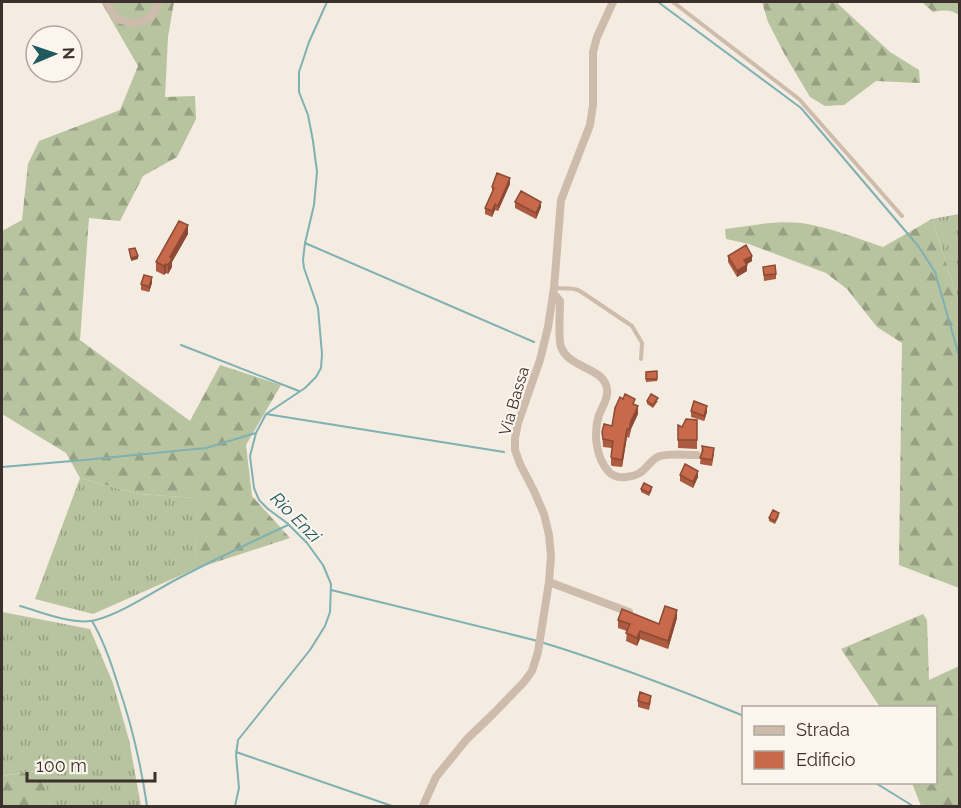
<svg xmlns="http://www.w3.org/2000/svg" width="961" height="808" viewBox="0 0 961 808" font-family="Raleway,sans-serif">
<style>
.grass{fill:url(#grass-tufts)}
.forest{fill:url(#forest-firs)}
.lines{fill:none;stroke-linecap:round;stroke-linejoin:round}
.stream{stroke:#7fb0b2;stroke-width:2}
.service{stroke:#cdbbac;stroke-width:4}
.minor{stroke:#cdbbac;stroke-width:8}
.wall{fill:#ac5a40}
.shaded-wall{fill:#8c4a34}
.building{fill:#c8694b;stroke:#8c4a34;stroke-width:1.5}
.labels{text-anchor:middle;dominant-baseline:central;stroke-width:4.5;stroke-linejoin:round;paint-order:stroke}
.street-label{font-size:16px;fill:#3b302b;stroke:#fbf5ee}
.water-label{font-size:18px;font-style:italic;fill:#1f5a5e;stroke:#fbf5ee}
</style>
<defs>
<pattern id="grass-tufts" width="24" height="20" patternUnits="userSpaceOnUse" patternTransform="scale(1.5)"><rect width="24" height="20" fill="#b8c4a0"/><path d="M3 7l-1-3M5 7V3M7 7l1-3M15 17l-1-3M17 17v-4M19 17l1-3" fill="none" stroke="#97a083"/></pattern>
<pattern id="forest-firs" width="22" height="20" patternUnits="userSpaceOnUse" patternTransform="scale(1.5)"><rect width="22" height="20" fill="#b8c4a0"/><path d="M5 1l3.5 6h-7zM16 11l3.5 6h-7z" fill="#97a083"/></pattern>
</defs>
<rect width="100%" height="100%" fill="#f4ebe1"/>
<path class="grass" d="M959,214V303L932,219Z
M80,478L139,494L197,498L195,569L93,614L35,599Z
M2,612L90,629L113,683L129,740L141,806H50L42,770L2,776Z"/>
<path class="forest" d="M101,2H174L168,37L165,97L195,96L196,119L177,157L143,176L120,221L89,218L80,340L190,421L220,365L281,385L246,445L252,496L290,538L195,569L196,498L139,494L80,478L66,453L2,414V231L22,220L28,164L39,141L120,110L138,66Z
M762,2H836L890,52L919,70L920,83L876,81L844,105L825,106L810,97L785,55L768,22Z
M922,2H959V15C951,9 943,10 933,12Z
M932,219L959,303V588L899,565L902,343L877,327L847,289L826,273L749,244L726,239L725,229C750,226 776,220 801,223C829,227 856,238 883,247Z
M923,614L927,620L929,680L959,666V806H921L912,783L936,782V708L880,707L841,649Z
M43,770L50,806H2V776Z"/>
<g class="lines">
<path class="stream" d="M658,2L801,108L863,181L919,247L935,272L960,359
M305,243L534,342
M181,345L299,391
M266,414L504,452
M2,467L84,460L206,448L256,433
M331,590L534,640C605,661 675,688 744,716
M20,606C42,612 73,626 96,620C122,613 153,592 177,579C214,560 251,542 288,525
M92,621C104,641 111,662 118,685C132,725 141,765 147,806
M236,752L392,806
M874,782L913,806
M235,806L239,788L236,755L238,740L310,650L325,626L330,612L331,584L323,565L307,543L287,523L268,509L259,500L254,488L250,456L256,433L266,414L305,388L316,377L321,368L322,354L318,308L304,268L303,260L305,243L314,205L317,172L313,141L308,115L299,92V72L309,42L327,2"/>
<path class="service" d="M673,2L799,99L902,216
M554,288C564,289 572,287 580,291L632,326L642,343L641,359"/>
<path class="minor" d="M106,2L116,18L130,23L142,22L152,16L159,2
M553,293L560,301C560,313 558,338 561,347C569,368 600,367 606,385C610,396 603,405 599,415C593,434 596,458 609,472C614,477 619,478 626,477C648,475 646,461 660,456C671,453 686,455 697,455
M549,582L629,612
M423,806L436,777L467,739L493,714L524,682L532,671L538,652L549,582L551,556L549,535L544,514L534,491L520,464L515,450V438L518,423L540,360L548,327L554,288L561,200L590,125L593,105V52L597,37L613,2"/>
</g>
<path class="wall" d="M510,184L498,211L495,210L492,217L485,214V208L492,193V187Z
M515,202L541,207L536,219L515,208Z
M188,234L172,262V267L168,274L166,273L164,275L156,271V262Z
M728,256L752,261L747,264V271L737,277L728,262Z
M763,267L776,274V279L764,281Z
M152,283L149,292L141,290V284Z
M657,371V381L646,382V372Z
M647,401H658L653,408L647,404Z
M635,405L638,414L631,429L629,438L627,437L622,467L612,466L611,465V457L612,448L603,447L602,432L612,426Z
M691,411L707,412L704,421L691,417Z
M697,420V449L678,448V425L682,427Z
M702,446L714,454L712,466L700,464Z
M680,475L698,477L693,488L680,481Z
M641,489L652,490L649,496L641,492Z
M779,516L775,524L769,521V518Z
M677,618L668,649L640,639L637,646L626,641L627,631L618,628V620L659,624Z
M638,701H651L649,710L638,707Z"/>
<path class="shaded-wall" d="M510,178V184L498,211V206Z
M541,202V207L536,219V213Z
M495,204V210L492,217V211Z
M188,225V234L172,262V267L168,274V265L170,257Z
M138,256V259L131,261V258Z
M752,256V261L744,266V260Z
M166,264V273L164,275V266Z
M747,265V271L737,277V271Z
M152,277V283L149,292V287Z
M638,406V414L631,429L629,438L631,421Z
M707,406V412L704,421V416Z
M627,429V437L622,467V460Z
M698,471V477L693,488V482Z
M677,610V618L668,649V641Z
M640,631V639L637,646V638Z"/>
<path class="building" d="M497,173L510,178L498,206L495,204L492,211L485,208L494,188L492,187Z
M521,191L541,202L536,213L515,202Z
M179,221L188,225L170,257L172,259L168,265L166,264L164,266L156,262Z
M746,245L752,256L744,260L747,265L737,271L728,256Z
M135,248L138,256L131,258L129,249Z
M775,265L776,274L764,275L763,267Z
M144,275L152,277L149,287L141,284Z
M657,371V379H646V372Z
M625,394L635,399L633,404L638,406L631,421L629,430L627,429L622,460L612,458L611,457L613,441L603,439L602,432L604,424L612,426L615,408L620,397L623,399Z
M651,394L658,398L653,405L647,401Z
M694,401L707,406L704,416L691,411Z
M686,419L697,420V440H678V425L682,427Z
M702,446L714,448L712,460L700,458L703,450Z
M685,464L698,471L693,482L680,475Z
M644,483L652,487L649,493L641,489Z
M773,510L779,513L775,521L769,518Z
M665,606L677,610L668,641L640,631L637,638L626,633L630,624L618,620L622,609L659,624Z
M640,692L651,696L649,704L638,701Z"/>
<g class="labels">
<g class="street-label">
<text transform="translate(514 401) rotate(-74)">Via Bassa</text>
</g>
<g class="water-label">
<text transform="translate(296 517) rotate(45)">Rio Enzi</text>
</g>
</g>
<rect width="961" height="808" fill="none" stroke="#3b302b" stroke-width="6"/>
<rect x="742" y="706" width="195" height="78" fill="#fbf5ee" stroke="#aea6a0" stroke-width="1.5"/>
<rect x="754" y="726" width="30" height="9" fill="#cdbbac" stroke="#aea6a0" stroke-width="1.5"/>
<text x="796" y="736" font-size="18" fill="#3b302b">Strada</text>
<rect x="754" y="751" width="30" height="18" fill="#c8694b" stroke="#aea6a0" stroke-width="1.5"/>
<text x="796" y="766" font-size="18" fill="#3b302b">Edificio</text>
<g transform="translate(54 54) rotate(88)"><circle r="28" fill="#fbf5ee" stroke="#aea6a0" stroke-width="1.5"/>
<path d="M0-4.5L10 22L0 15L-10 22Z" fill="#1f5a5e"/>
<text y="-9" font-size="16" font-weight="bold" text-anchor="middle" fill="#3b302b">N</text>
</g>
<path d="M27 772v9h128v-9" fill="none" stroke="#3b302b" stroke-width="3"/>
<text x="36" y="772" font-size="18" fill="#3b302b" stroke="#fbf5ee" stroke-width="4.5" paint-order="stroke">100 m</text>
</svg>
